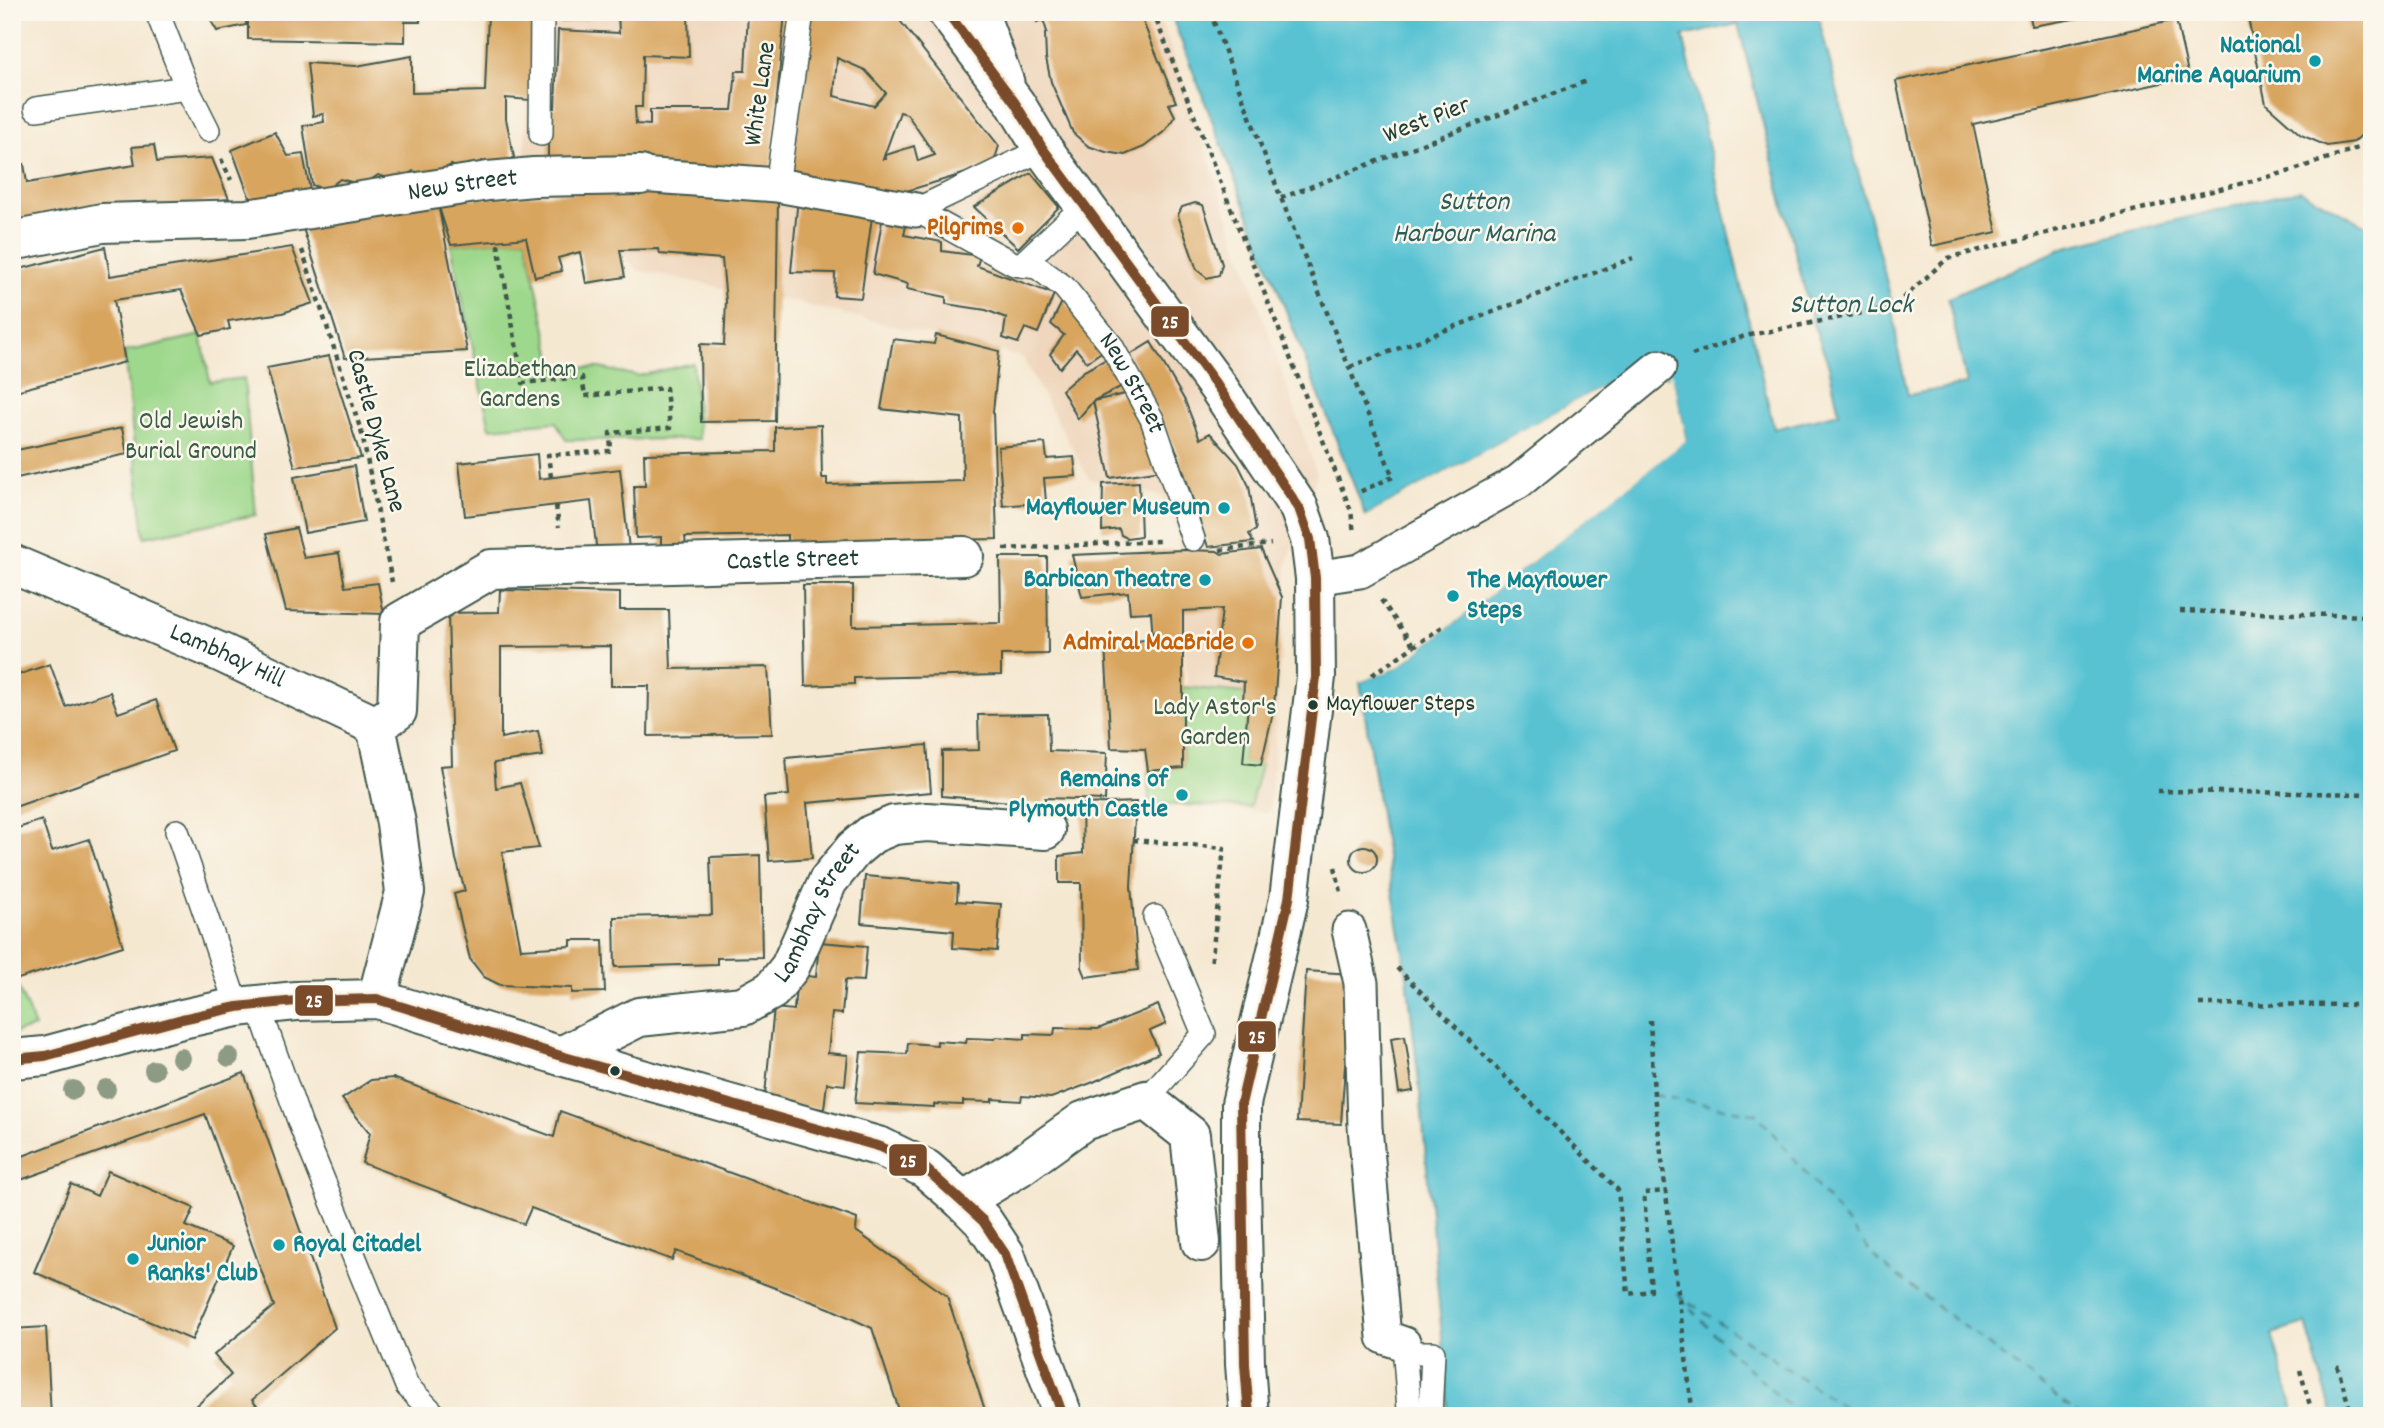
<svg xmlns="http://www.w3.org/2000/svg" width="2384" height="1428" viewBox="0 0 2384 1428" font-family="Dekko,sans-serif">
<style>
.built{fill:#efd6bc}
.green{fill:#9ed88c;stroke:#5e8a60;stroke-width:2}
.water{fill:#58c2d3;stroke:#3c8084;stroke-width:2;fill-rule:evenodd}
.pier{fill:#f5e8d1}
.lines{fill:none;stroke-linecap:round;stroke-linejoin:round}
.ferry{stroke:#2d5e5c;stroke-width:2;stroke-dasharray:9 7;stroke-linecap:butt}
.building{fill:#d8a55f;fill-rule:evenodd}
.service-casing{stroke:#3f574c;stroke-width:26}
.pedestrian-casing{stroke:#3f574c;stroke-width:37}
.minor-casing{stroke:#3f574c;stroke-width:42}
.path{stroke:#3f574c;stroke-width:4.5;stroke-dasharray:5 5;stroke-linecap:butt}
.service{stroke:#fff;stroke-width:23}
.pedestrian{stroke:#fff;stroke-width:33}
.minor{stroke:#fff;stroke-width:38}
.bus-1-casing{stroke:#fbf7ec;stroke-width:16}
.bus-1{stroke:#7a4b2a;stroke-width:10}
.tree{fill:#8d9b85}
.culture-dot{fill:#0f9aa8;stroke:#fbf7ec;stroke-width:2.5}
.food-dot{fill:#e8710a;stroke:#fbf7ec;stroke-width:2.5}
.bus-dot{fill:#1f3d34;stroke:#fbf7ec;stroke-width:2.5}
.labels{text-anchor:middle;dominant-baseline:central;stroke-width:5;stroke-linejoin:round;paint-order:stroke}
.bus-label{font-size:24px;fill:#1f3d34;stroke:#fbf7ec;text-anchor:start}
.culture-label{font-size:26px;font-weight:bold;fill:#0d838f;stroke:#fbf7ec;text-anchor:end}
.street-label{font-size:26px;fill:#1f3d34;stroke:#fbf7ec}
.food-label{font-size:26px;font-weight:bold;fill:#c56008;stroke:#fbf7ec;text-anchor:end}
.park-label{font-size:26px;fill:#385c46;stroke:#fbf7ec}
.water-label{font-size:28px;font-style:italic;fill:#2d5e5c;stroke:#fbf7ec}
.line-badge{stroke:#fbf7ec;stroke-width:2.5}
.badge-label{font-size:19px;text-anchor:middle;font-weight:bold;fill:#fff}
</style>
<rect width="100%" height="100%" fill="#fbf7ec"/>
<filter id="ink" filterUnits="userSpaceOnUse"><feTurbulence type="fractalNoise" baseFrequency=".0143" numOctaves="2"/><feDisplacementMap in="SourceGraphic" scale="14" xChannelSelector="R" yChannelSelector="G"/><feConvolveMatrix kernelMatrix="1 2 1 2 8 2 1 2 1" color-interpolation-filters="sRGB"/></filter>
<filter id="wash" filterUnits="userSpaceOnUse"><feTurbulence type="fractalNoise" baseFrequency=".00686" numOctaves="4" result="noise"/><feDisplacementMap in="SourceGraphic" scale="28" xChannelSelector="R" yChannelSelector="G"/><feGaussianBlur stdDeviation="1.57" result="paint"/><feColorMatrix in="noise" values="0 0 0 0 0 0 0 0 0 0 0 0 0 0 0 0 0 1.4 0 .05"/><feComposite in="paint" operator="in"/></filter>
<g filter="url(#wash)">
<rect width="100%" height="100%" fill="#f5e8d1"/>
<path class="built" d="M531,12H1158L1317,474L1287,565L1270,812L1196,808L1177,533L1161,496L1089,479L1022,357L803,304L638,270L524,164Z"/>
<path class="green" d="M526,238L554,367L599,368L638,376L693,363L699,439L566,440L556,422L490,428L451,245Z
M201,335L210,382L244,378L256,515L144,537L124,352Z
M1183,687L1244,693L1248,705L1243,762L1261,765L1250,807L1149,804L1148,771L1183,767Z
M12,973L35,1027L12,1034Z"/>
<path class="water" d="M1170,12H1817L1893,307L1898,350L1908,395L1967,384L1948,298L2066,247L2300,190L2372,229V1416H2333L2306,1324L2272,1334L2295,1416H1449L1421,1102L1407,976L1383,834L1360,682L1397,668L1687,439L1673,379L1641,365L1366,516ZM1738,24L1813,323L1829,366L1839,413L1774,429L1683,36Z"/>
<path class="pier" d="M1663,355L1673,379L1687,440L1397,668L1360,682V678L1395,665L1683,438L1670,380L1661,360L1366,519V516L1641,365Z"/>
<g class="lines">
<path class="ferry" d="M1654,1095L1757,1114L1879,1262L2081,1416
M1677,1294L1857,1416
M1680,1297L1734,1355L1800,1416"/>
</g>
<g id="blocks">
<path class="building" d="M206,12H245L246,25L217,31Z
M248,12H420V22H405V42L248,39Z
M549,12H588V20L549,21Z
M618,12H688L689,57L643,55L642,107H635L636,124L650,125V110H732L736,71H745L748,12H785L770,173L548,168V108H555L558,30L619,33Z
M807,12H893L999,146L993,165L893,195L781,178ZM837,58L865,70L886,93L874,106L834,96ZM900,112L907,114L935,155L918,161L914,146L886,155V159H883Z
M1033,12H1139L1176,102L1169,104L1175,116L1165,131L1144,147L1125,155L1106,152L1088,146L1073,133L1051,82L1046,58L1045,34L1047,32L1043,19L1037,22Z
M2029,12H2103V14L2032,26Z
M2237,12H2372V125L2354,142L2327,146L2301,135L2266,104L2248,18Z
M488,14L533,17L530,100L506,98V119L514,157L502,168L482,161L467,172L451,165L433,176L413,171L399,181L378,175L363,185L340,179L326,190L312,185L303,126L324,122L323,114L313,116L307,63L356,66L412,56V93L485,91Z
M2176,20L2189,77L1973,124L1997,232L1932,246L1896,81Z
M275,132L288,156L303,154L312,200L262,205L249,196L232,150Z
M154,145L157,162L212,158L229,199L12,229V166L24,164L27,183L135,165L132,147Z
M1031,173L1059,207L1018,248L974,207Z
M615,191L778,198L775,421L701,422L700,344L724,345L726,301L722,259L660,254L659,249L620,250L625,277L586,283L580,252L558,258L562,271L535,277L526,238L451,245L438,204L467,351L345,358L301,222L437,200Z
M798,197L872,217L861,298L834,296L835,273L791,272Z
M1195,203L1203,205L1222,264L1219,275L1207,278L1197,270L1178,215L1182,207Z
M882,221L906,226L904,235L942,242V251L980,256L977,266L1054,294L1038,333L1025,328L1018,343L1003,338L1006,318L986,310L946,304V297L907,289L908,284L873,274Z
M105,247L110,276L292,247L313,303L282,313L228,321L230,329L201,335L181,290L114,300L125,362L12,392V271Z
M1063,300L1104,350L1087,362L1076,349L1060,368L1050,354L1064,335L1051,324Z
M936,335L999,351L993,412L997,539L787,543V535L685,537L686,547H661V537L636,538L634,486H645L644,454L775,451V427L821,425L822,478H827V485L963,481L962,418L881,409L893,339L934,344Z
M1151,342L1185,401L1200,439L1210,433L1238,464L1249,486L1256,530L1249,534L1253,542L1208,547L1178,454L1130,355Z
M329,356L361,458L295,467L267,368Z
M1112,356L1128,383L1093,401L1078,419L1062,390L1084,371Z
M1130,393L1161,470L1110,478L1093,401Z
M122,428L127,454L12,479V451Z
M1045,443L1047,459L1074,457L1076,476L1044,478L1046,502L1003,506L998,447Z
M537,454L539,479L620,469L629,549L597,554L591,501L465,516L459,463Z
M354,466L364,522L305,533L294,477Z
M1139,482L1141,536L1127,538L1121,535L1119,529L1102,531L1103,484Z
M296,528L304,558L339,553L345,587L378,583L384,614L286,611L266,534Z
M1261,549L1282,597L1274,708L1261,765L1243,763L1248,705L1243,704L1244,682L1214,677L1222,609L1183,611V768L1148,771L1145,749L1111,748L1105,645L1153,639L1151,612L1130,613L1128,592L1082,597L1072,555L1183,550L1217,551L1222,554Z
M1000,557H1047L1048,654L1001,655V675L854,678V684L805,686L803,585H853V626L1001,623Z
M500,590L620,593V610H669L671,669L768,667L772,734L648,736L649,686H611V646L501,647V738L538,731L543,756L494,763L496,788L520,783L539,848L502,852L521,949L571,946V940H603L605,992L572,993V988L500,985L484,977L470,959L454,894L465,891L456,859L440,766L452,765L448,613L499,612Z
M50,664L66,707L110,692L118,713L156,700L174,751L12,808V677Z
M1048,714L1049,751L1107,753L1105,800L1045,798V805L942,796V751L979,750L978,715Z
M927,745L931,792L807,803L812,858L769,861L764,797L789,795L786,758Z
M1136,802L1131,886L1138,970L1086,977L1082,967L1081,883H1059V856L1083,853L1082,804Z
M42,820L52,851L89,839L123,946L12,981V830Z
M1351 859a13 13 0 1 1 26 0a13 13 0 1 1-26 0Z
M760,855L762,957L717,958V964L615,967L614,917L712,915L710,857Z
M865,876L958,884L957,901L1001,904L997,951L953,948L954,931L861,923Z
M819,942L867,946L864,981L845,980L842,1014L832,1013L828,1053L848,1055L845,1085L827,1083L824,1109L764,1104L774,1008L794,1010L797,975L816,977Z
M1306,971L1351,974L1341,1124L1297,1122Z
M1158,1005L1166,1024L1150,1031L1159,1053L1091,1083L1051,1098L1022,1096L1021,1101L992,1099V1102L963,1101V1105L934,1104V1107L855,1103L861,1052L907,1054L908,1043L937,1045V1041L966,1043L967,1038L995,1039L996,1037L1025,1039V1034L1054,1035L1055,1028L1098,1029Z
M1405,1036L1413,1091L1399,1093L1391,1038Z
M244,1073L335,1328L252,1400L265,1416H185L231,1375L214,1355L274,1306L205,1114L12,1183V1160Z
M393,1078L554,1137L560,1111L857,1219L856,1231L947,1296L987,1416H901L872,1328L829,1308L676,1251L672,1260L531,1208L524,1224L362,1163L370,1133L342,1099L371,1080Z
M108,1171L194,1208L186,1226L233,1246L192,1340L34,1272L71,1184L97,1196Z
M46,1327L51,1416H12V1329Z"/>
</g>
</g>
<g filter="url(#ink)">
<use href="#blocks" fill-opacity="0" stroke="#3f574c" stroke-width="2"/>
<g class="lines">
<g class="service-casing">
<g id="service">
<path d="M157,12L187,88L208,130"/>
<path d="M36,109L187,88"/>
<path d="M541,134L542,12"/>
<path d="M777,185L802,12"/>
<path id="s1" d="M916,210L1014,264L1037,267L1064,287L1111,345L1152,419L1193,539"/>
<path d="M916,210L1043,149"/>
<path d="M1021,265L1085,205"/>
<path d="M177,831L237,1007"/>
<path d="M258,1005L301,1126L407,1386L436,1416"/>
<path d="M1146,1100L1204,1034L1155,917"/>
<path d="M1404,1344L1409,1410L1406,1416"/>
<path d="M1404,1353H1433L1430,1416"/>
</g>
</g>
<g class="pedestrian-casing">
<path id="pedestrian" d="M981,12L1007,82
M640,175L777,185L916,210
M1315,578L1360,571L1518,482L1659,367
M1349,930L1361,983L1365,1127L1384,1337L1404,1344"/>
</g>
<g class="minor-casing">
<g id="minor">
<path d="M947,12L1015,103L1043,149L1218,387L1299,508L1310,539L1315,578L1316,677L1289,899L1241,1104V1182L1245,1364L1249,1416"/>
<path id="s2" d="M12,241L102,223L247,219L488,181L534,177L640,175"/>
<path id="s3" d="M12,564L222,653L376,726"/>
<path id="s4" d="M376,726L397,711L400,622L491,569L964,556"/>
<path d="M376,726L396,823L405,892L377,999"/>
<path id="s5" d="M561,1056L639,1017L743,1006L772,990L790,967L828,881L854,849L872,834L894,825L927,822L1045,830"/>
<path d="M12,1059L45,1056L182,1019L237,1007L296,1001L377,999L561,1056L881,1147L926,1169L963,1201L983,1221L1005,1254L1063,1416"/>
<path d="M963,1201L1019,1167L1083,1121L1146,1100L1190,1135L1201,1242"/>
</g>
</g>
<path class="path" d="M1153,12L1351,511L1354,533
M1210,12L1281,198L1393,477L1357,493
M221,159L231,180
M1281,198L1587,81
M498,244L523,383L582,377L585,396L666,388L670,428L610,433L611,451L548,455L551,477
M302,250L362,434L392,582
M1692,355L1745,336L1893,307L1948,258L2291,171L2372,143
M1350,367L1633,258
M556,506L559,527
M1004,549L1159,541
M1220,550L1271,544
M1381,600L1414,646
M2180,611L2372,616
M1372,675L1442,627
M2157,791L2372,794
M1133,840L1224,848L1211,966
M1335,867L1342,896
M1397,968L1618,1190L1628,1294L1651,1291L1644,1193L1665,1191
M2199,1004L2372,1005
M1650,1020L1654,1095L1693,1416
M2337,1365L2352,1416
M2300,1370L2313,1416"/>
<use href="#service" class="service"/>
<use href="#pedestrian" class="pedestrian"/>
<use href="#minor" class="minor"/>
<g class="bus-1-casing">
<path id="bus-1" d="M947,12L1015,103L1043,149L1218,387L1299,508L1310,539L1315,578L1316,677L1289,899L1241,1104L1245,1364L1249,1416
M12,1059L45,1056L182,1019L237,1007L296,1001L377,999L561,1056L881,1147L926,1169L983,1221L1005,1254L1063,1416"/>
</g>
<use href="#bus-1" class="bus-1"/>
</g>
<g class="tree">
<circle cx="229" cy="1057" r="10"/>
<circle cx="181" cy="1058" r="10"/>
<circle cx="154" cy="1070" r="10"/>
<circle cx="106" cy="1089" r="10"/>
<circle cx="73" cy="1090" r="10"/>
</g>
</g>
<g class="culture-dot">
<circle cx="2315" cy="61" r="7"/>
<circle cx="1224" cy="508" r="7"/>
<circle cx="1205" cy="580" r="7"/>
<circle cx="1453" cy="596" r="7"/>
<circle cx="1182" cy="795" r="7"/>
<circle cx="279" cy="1245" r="7"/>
<circle cx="133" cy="1259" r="7"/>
</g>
<g class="food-dot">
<circle cx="1018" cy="228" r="7"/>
<circle cx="1248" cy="643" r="7"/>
</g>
<g class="bus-dot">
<circle cx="1313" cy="705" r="6"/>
<circle cx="615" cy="1071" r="6"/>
</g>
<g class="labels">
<g class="bus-label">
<text x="1326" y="705">Mayflower Steps</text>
</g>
<g class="culture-label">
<text x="2301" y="46">National<tspan x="2301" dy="30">Marine Aquarium</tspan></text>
<text x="1210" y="508">Mayflower Museum</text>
<text x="1191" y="580">Barbican Theatre</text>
<text x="1467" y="581" text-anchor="start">The Mayflower<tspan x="1467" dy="30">Steps</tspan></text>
<text x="1168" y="780">Remains of<tspan x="1168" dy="30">Plymouth Castle</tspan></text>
<text x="147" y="1244" text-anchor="start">Junior<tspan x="147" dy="30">Ranks' Club</tspan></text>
<text x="293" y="1245" text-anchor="start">Royal Citadel</text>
</g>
<g class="street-label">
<text transform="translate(761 94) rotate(-82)">White Lane</text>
<text transform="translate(1427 121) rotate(-21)">West Pier</text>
<text stroke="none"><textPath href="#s2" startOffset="455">New Street</textPath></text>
<text stroke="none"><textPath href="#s1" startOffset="287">New Street</textPath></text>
<text transform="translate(375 431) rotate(75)">Castle Dyke Lane</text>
<text stroke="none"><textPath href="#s4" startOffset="522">Castle Street</textPath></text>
<text stroke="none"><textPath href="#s3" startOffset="234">Lambhay Hill</textPath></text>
<text stroke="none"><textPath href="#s5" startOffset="315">Lambhay Street</textPath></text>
</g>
<g class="food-label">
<text x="1004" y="228">Pilgrims</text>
<text x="1234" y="643">Admiral MacBride</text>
</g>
<g class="park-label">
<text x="520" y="370">Elizabethan<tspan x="520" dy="30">Gardens</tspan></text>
<text x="191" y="422">Old Jewish<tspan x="191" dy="30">Burial Ground</tspan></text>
<text x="1215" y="708">Lady Astor's<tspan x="1215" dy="30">Garden</tspan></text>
</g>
<g class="water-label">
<text x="1474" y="204">Sutton<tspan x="1474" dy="32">Harbour Marina</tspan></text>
<text x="1851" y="307">Sutton Lock</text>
</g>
</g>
<g class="line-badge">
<rect x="1150" y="305" width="40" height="33" rx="7" fill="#7a4b2a"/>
<rect x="294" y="984" width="40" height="33" rx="7" fill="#7a4b2a"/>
<rect x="1237" y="1020" width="40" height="33" rx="7" fill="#7a4b2a"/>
<rect x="888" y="1143" width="40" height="34" rx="7" fill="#7a4b2a"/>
</g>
<g class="badge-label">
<text x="1170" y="328">25</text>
<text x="314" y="1007">25</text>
<text x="1257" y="1043">25</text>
<text x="908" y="1167">25</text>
</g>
<rect width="2384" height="1428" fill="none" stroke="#fbf7ec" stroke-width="42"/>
</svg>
